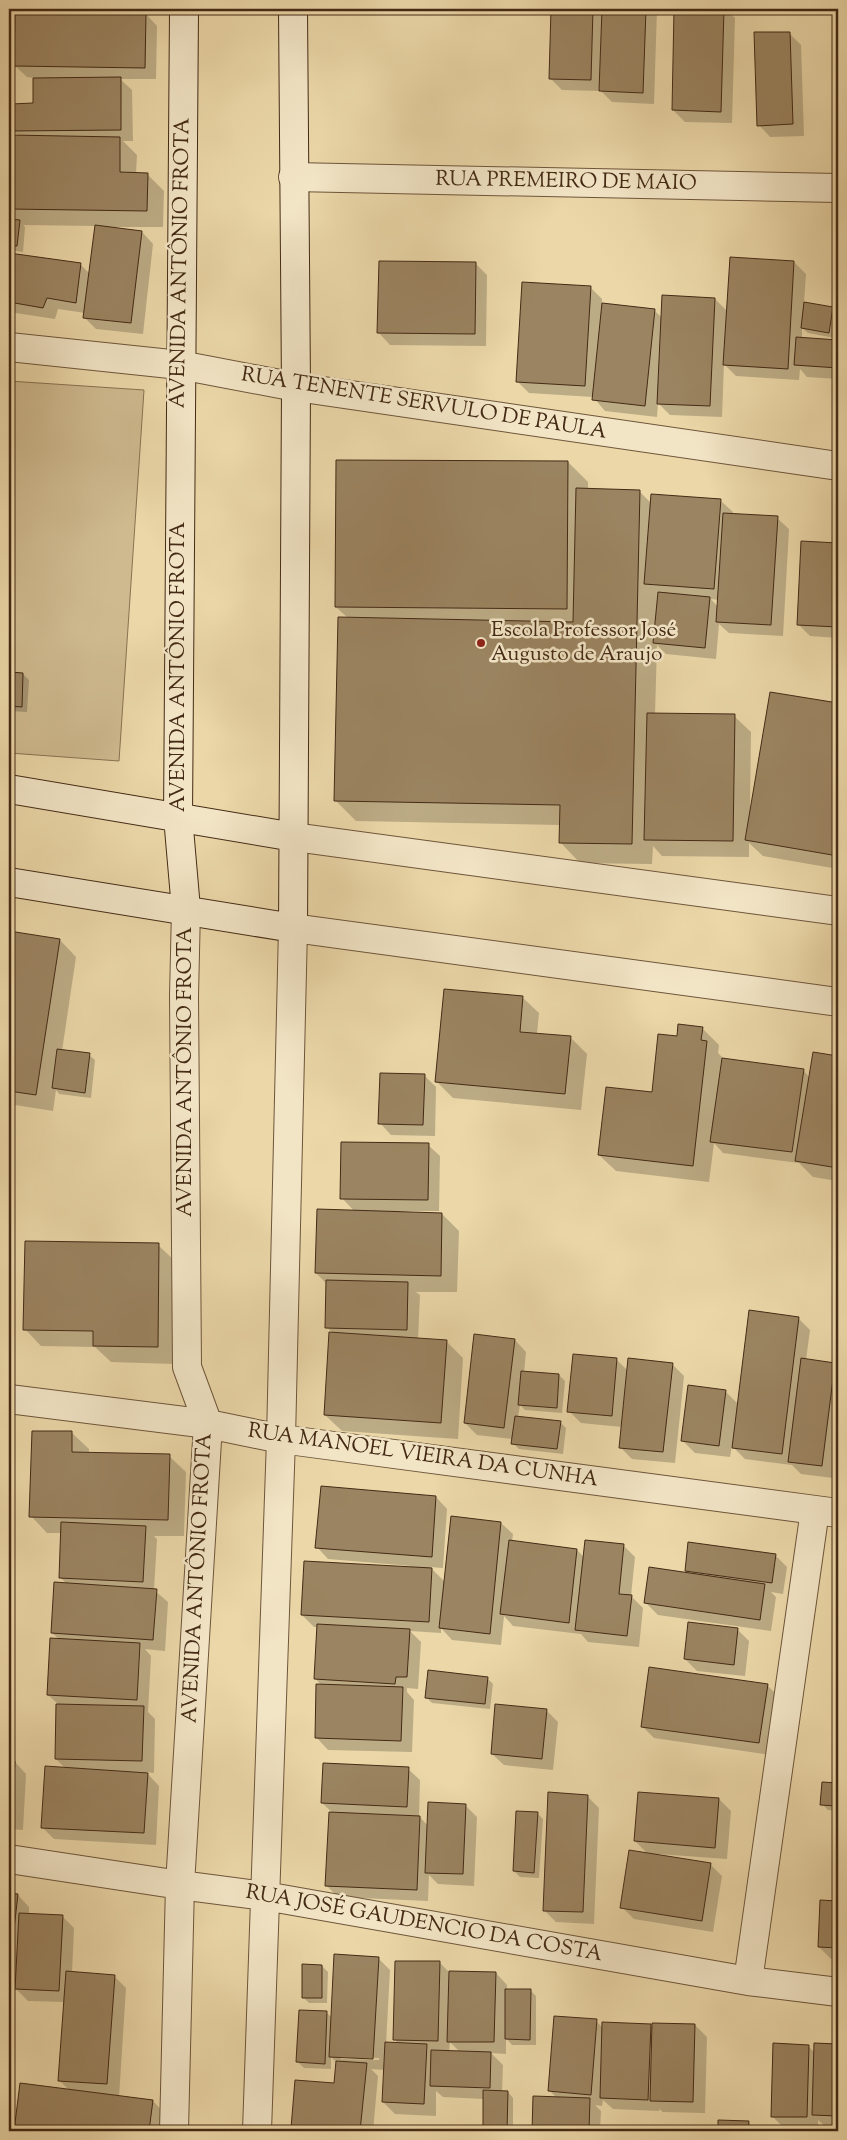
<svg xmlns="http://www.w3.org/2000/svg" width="847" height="2140" viewBox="0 0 847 2140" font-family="'Sorts Mill Goudy',serif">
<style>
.green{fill:#cfba8f;stroke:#8a7252}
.shadow{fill:#0003;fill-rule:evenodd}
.building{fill:#9b8461;stroke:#442a15}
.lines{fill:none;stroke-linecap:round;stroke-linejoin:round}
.minor-casing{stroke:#6e553a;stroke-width:30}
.tertiary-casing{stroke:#6e553a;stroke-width:30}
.secondary-casing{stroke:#442a15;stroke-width:30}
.minor{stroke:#f2e5c6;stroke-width:28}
.tertiary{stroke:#f2e5c6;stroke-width:28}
.secondary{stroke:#f2e5c6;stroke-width:28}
.poi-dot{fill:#8f2418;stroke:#f2e5c6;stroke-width:2}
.labels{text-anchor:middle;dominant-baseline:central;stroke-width:5;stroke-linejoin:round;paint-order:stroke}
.street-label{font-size:21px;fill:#442a15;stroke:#f2e5c6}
.poi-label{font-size:21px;fill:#442a15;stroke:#f2e5c6;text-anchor:start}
</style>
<rect width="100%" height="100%" fill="#ebd7a8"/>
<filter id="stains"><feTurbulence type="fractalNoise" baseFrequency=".004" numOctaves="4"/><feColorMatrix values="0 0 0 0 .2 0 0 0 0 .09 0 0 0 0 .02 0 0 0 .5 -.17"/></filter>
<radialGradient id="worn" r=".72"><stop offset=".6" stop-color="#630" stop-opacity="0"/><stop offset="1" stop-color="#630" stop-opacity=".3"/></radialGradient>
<path class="green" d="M9,381L144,390L119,761L9,753Z"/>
<path class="shadow" d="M9,9H107V14H146L157,26L156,79H120L132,90L133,141H123L137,155L136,174H147L164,191L163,227H113V228L142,232L153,244L143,334L96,329L84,317L85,313L58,309L55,319L9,312V254L81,265L90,274L96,226L23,225L25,227L23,252L9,250V137H19L13,130L35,104L34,78L27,77L15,66L16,11H9Z
M552,9H657L654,104L612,102L601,91L562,90L550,78Z
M676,9H726L735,18L732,123L685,122L673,110Z
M789,33L801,45L804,136L770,137L759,125Z
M838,85V156L837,155Z
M794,262L806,274L804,303L833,308L838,314L835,338L808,333L802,328V338L838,341V379L807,377L800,369L799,380L736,376L724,364L722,417L670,415L658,403L657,417L605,411L593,397L529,393L517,381L591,288L602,299V305L654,310L662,318L715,299L728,312Z
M475,263L487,275L486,346L390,345L379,333Z
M568,462L588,482V490L639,491L652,504L721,501L733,512L732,515L777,518L789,529L783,636L729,633L719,624L716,659L666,654L657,645L655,714L734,716L751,732L750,808H751L771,693L838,704V869L763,856L749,843V857L662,856L653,846L652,864L580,863L560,842L561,825L356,821L335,800L348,618L336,607ZM711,599L719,600L718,607Z
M802,542L838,544V638L810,636L798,624Z
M9,673L23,674L29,680L27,712L9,711Z
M9,932L60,940L76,957L62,1051L89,1055L95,1060L91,1098L59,1094L56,1090L53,1111L9,1104Z
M522,997L539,1013L537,1034L570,1037L587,1054L581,1110L453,1098L437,1082Z
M702,1028L719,1045L718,1053L724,1059L803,1070L810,1078L814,1053L838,1057V1181L813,1177L799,1163L723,1153L714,1143L709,1182L616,1171L599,1155L653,1093L678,1038Z
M424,1075L436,1087L435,1136L391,1135L380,1123Z
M428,1145L440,1156L439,1211H400V1213L442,1214L459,1231L457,1292H416L420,1295L418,1339L446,1341L463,1358L458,1439L342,1431L325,1415L333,1333L327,1327V1284L316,1273L355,1212L342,1198Z
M158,1245L175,1261L174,1364L111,1362L95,1347L41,1346L25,1329Z
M838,1252V1273L836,1271Z
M798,1318L810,1330L806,1360L834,1364L838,1368V1436L833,1478L801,1474L792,1465L745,1459L732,1446L730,1457L695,1453L683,1441L725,1391L738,1404Z
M515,1340L526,1352L524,1373L559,1375L565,1381L562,1413L525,1410L520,1405L518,1417L560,1422L566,1428L563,1454L519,1449L513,1443V1439L477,1435L465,1423Z
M616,1359L628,1371L672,1364L684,1376L675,1463L632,1459L620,1447L622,1427L581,1423L569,1411Z
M72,1433L89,1449V1454L169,1456L186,1472L184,1536H154L157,1539L154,1590L168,1602L165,1651L145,1649L151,1656L148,1712L155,1719L154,1773L146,1772L159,1786L156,1845L54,1839L42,1827L66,1769L56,1759L58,1704L48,1695L59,1639L52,1633L67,1584L60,1577L62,1533H47L31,1516Z
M436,1497L447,1509L443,1568L430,1567L445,1582L501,1523L513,1534L512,1542L577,1550L585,1558L624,1546L635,1557L631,1596L643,1608L639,1647L588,1642L581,1634L513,1626L504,1616L501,1645L452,1640L441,1628V1633L410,1631L421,1642L418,1689L407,1688V1692L414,1700L412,1752L328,1750L317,1738L322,1686L315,1678L318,1627H314L302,1615L411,1568V1566L328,1559L317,1547Z
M775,1555L787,1567L783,1594L771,1592L776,1597L771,1631L658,1615L646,1603L689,1575L686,1571Z
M737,1629L749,1641L745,1676L697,1671L685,1659Z
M487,1678L493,1684L490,1709L432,1703L426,1697Z
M767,1685L779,1697L771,1755L654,1738L642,1726Z
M546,1710L558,1722L553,1770L504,1765L492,1754Z
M9,1762H15L26,1774L23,1830L9,1829Z
M408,1769L420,1780L419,1816L428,1826L466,1806L477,1817L474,1886L438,1884L429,1875L428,1901L338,1897L326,1885L333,1813L322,1803Z
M823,1783L838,1784V1811L828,1810L822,1804Z
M587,1796L599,1808L594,1924L556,1922L545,1911Z
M719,1799L731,1811L727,1859L658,1854L657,1856L710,1864L722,1876L713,1932L634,1919L622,1907L648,1854L635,1841Z
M537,1813L543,1819L539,1878L520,1877L514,1871Z
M9,1894L18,1895L29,1907V1914L62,1916L74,1928L72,1973L114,1976L126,1988L119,2097L153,2101L169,2118L168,2131H15L21,2085L70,2091L59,2080L65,2002L28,2001L16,1989L17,1976L9,1975Z
M821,1901L838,1902V1959H831L819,1947Z
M378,1958L390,1970L386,2044H399L394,2039L440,1963L449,1972L496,1973L507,1985V1990H530L536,1996V2045H512L506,2038V2054L491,2053L503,2065L502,2092H508L513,2098V2131H484V2099L443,2097L436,2091V2116L395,2114L383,2102L385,2070L371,2069L378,2076L373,2131H296L292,2127L335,2084L337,2063L331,2057V2069L304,2068L298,2062L327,2013L332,2018ZM450,2042L460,2052H449ZM341,2056L379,2058V2060L341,2059Z
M322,1966L328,1972L327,2003H309L303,1997Z
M596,2021L603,2028L650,2025L653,2028L695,2025L707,2037L705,2113L663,2112L659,2109V2111L613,2109L603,2100L602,2106L595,2105L601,2111L600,2131H533L535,2097L557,2098L550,2091Z
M815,2044L838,2045V2126H825L818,2120V2128H784L772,2116L808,2046L815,2053Z
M720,2121L748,2122L754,2128V2131H719Z"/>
<path class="building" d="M551,9H593L591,80L549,79Z
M602,9H646L643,93L599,91Z
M674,9H724L721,112L672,110Z
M15,12L146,13L145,68L14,66Z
M754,32H790L793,124L757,126Z
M121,77V130L11,131V104L33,103V78Z
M837,83H838V155H836Z
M9,135L120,137V172L148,173L147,211L9,209Z
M9,219L20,220L17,246H9Z
M95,225L142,231L131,323L83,318Z
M9,253L81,263L76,303L47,298L43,308L9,302Z
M730,257L794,261L788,369L723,365Z
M379,261L476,262L475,334L377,333Z
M522,282L591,286L585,386L516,382Z
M662,295L715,298L710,406L657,404Z
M804,302L833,307L829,333L801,328Z
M602,303L655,309L645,406L592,400Z
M796,337L838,340V368L794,365Z
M336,460L568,461L567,609L335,607Z
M576,488L640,490L632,844L559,843L560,805L334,801L338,617L573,622Z
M651,494L721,499L714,589L644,584Z
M723,513L778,516L771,625L716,622Z
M801,541L838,543V627L797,625Z
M658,592L710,597L705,648L653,643Z
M9,672L23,673L22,707L9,706Z
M770,692L838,703V856L745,840Z
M647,713L735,714L733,841L644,840Z
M9,931L60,939L36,1095L9,1091Z
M444,989L523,996L520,1032L571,1036L565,1094L435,1082Z
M678,1024L703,1027L701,1040L707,1041L693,1166L598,1155L606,1087L652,1092L658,1034L677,1036Z
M57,1049L90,1053L85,1093L52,1088Z
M813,1052L838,1056V1168L795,1161Z
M722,1058L804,1069L792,1152L710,1142Z
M380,1073L425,1074L423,1125L378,1124Z
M341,1142L429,1143L428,1200L340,1199Z
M317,1209L442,1213L441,1276L315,1273Z
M25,1241L159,1243L158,1347L93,1346V1331L23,1330Z
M326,1280L408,1282L407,1330L325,1328Z
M749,1310L799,1317L782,1454L732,1448Z
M329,1332L447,1340L441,1423L324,1415Z
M474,1334L515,1339L504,1428L464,1423Z
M573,1354L617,1358L612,1416L567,1412Z
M628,1358L673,1363L663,1452L619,1448Z
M801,1358L835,1363L822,1466L788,1462Z
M521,1371L559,1374L557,1408L518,1405Z
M688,1385L726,1390L719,1446L681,1441Z
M515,1416L561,1421L557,1449L511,1444Z
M32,1431H72V1452L170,1454L168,1520L29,1517Z
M321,1486L436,1496L432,1557L315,1548Z
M451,1516L501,1522L490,1634L439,1628Z
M61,1522L146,1526L143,1582L59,1578Z
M509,1540L577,1549L569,1623L500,1614Z
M585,1540L624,1544L619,1594L632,1595L627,1636L575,1630Z
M688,1542L776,1554L772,1583L685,1571Z
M304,1561L432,1568L429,1622L301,1615Z
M649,1567L765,1584L760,1620L644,1603Z
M54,1582L157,1589L153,1640L51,1633Z
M688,1622L738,1628L734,1665L684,1659Z
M317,1624L410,1629L407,1677H396L395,1684L314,1679Z
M50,1638L140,1643L137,1700L47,1695Z
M649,1667L768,1684L759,1743L641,1727Z
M428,1670L488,1677L485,1704L425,1698Z
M316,1684L403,1687L401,1741L315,1738Z
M56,1704L144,1706L142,1761L55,1759Z
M495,1704L547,1709L542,1759L491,1754Z
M9,1761H15L11,1819H9Z
M323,1763L409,1767L407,1807L321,1803Z
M45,1766L148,1773L144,1833L41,1828Z
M822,1782L838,1783V1806L820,1805Z
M548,1792L588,1795L583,1912L543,1911Z
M638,1792L719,1798L715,1848L634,1841Z
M428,1802L466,1804L463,1874L425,1873Z
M516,1811L538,1812L534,1873L513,1871Z
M329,1812L420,1816L417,1890L325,1886Z
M629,1850L711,1863L702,1921L620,1908Z
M9,1893L18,1894L10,1965H9Z
M820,1900L838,1901V1948L818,1947Z
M19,1913L63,1915L59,1991L15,1989Z
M334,1954L379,1957L373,2059L329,2057Z
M395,1961H440L438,2041L393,2040Z
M302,1964L322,1965V1998H302Z
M66,1971L115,1975L107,2084L58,2081Z
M449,1971L496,1972L494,2042H447Z
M505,1989H531L530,2040L505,2039Z
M299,2010L327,2011L325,2064L296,2062Z
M554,2016L597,2019L591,2095L548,2091Z
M602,2022L651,2024L648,2100L600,2098Z
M652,2023L695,2024L693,2102L650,2101Z
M385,2042L427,2044L424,2104L382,2102Z
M773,2043L809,2045L807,2117H771Z
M814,2043L838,2044V2116L812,2115Z
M431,2050L491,2052L490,2088L430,2086Z
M336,2061L367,2063L360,2131L291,2128L295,2080L334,2083Z
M20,2083L153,2100L149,2131H14Z
M483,2090L508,2091L507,2131H483Z
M533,2096L590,2098L589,2131H532Z
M718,2120L749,2121L748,2131H718Z"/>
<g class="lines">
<g class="minor-casing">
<path id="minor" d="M293,177L838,188
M9,347L180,365L296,387L838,466
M9,1399L208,1424L281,1439L838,1513
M9,1859L180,1885L265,1896L748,1981L838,1992
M748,1981L815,1510
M174,2131L180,1885L208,1424L187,1367L184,996L186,909
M257,2131L281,1439L293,928"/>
</g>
<g class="tertiary-casing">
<path id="tertiary" d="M294,837L838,911
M293,928L838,1002"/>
</g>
<g class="secondary-casing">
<path id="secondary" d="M184,9L178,817L186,909
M9,789L294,837
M9,882L293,928L296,387L293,9"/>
</g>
<use href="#minor" class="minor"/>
<use href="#tertiary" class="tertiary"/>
<use href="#secondary" class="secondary"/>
</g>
<circle class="poi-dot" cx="481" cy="643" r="5"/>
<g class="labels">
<g class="street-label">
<text transform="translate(566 182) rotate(1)">RUA PREMEIRO DE MAIO</text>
<text transform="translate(181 263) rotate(-89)">AVENIDA ANTÔNIO FROTA</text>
<text transform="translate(424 404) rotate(9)">RUA TENENTE SERVULO DE PAULA</text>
<text transform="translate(179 667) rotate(-90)">AVENIDA ANTÔNIO FROTA</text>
<text transform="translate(186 1072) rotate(-90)">AVENIDA ANTÔNIO FROTA</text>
<text transform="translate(423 1456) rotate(8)">RUA MANOEL VIEIRA DA CUNHA</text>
<text transform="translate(198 1578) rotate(-87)">AVENIDA ANTÔNIO FROTA</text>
<text transform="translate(424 1924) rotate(10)">RUA JOSÉ GAUDENCIO DA COSTA</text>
</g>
<g class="poi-label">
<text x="491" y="631">Escola Professor José<tspan x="491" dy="24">Augusto de Araujo</tspan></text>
</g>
</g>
<rect width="847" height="2140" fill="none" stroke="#ebd7a8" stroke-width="30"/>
<rect x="10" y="10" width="827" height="2120" fill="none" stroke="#442a15" stroke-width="2.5"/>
<rect x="15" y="15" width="817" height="2110" fill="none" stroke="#442a15"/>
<rect width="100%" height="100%" filter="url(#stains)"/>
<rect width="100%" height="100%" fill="url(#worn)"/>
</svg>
